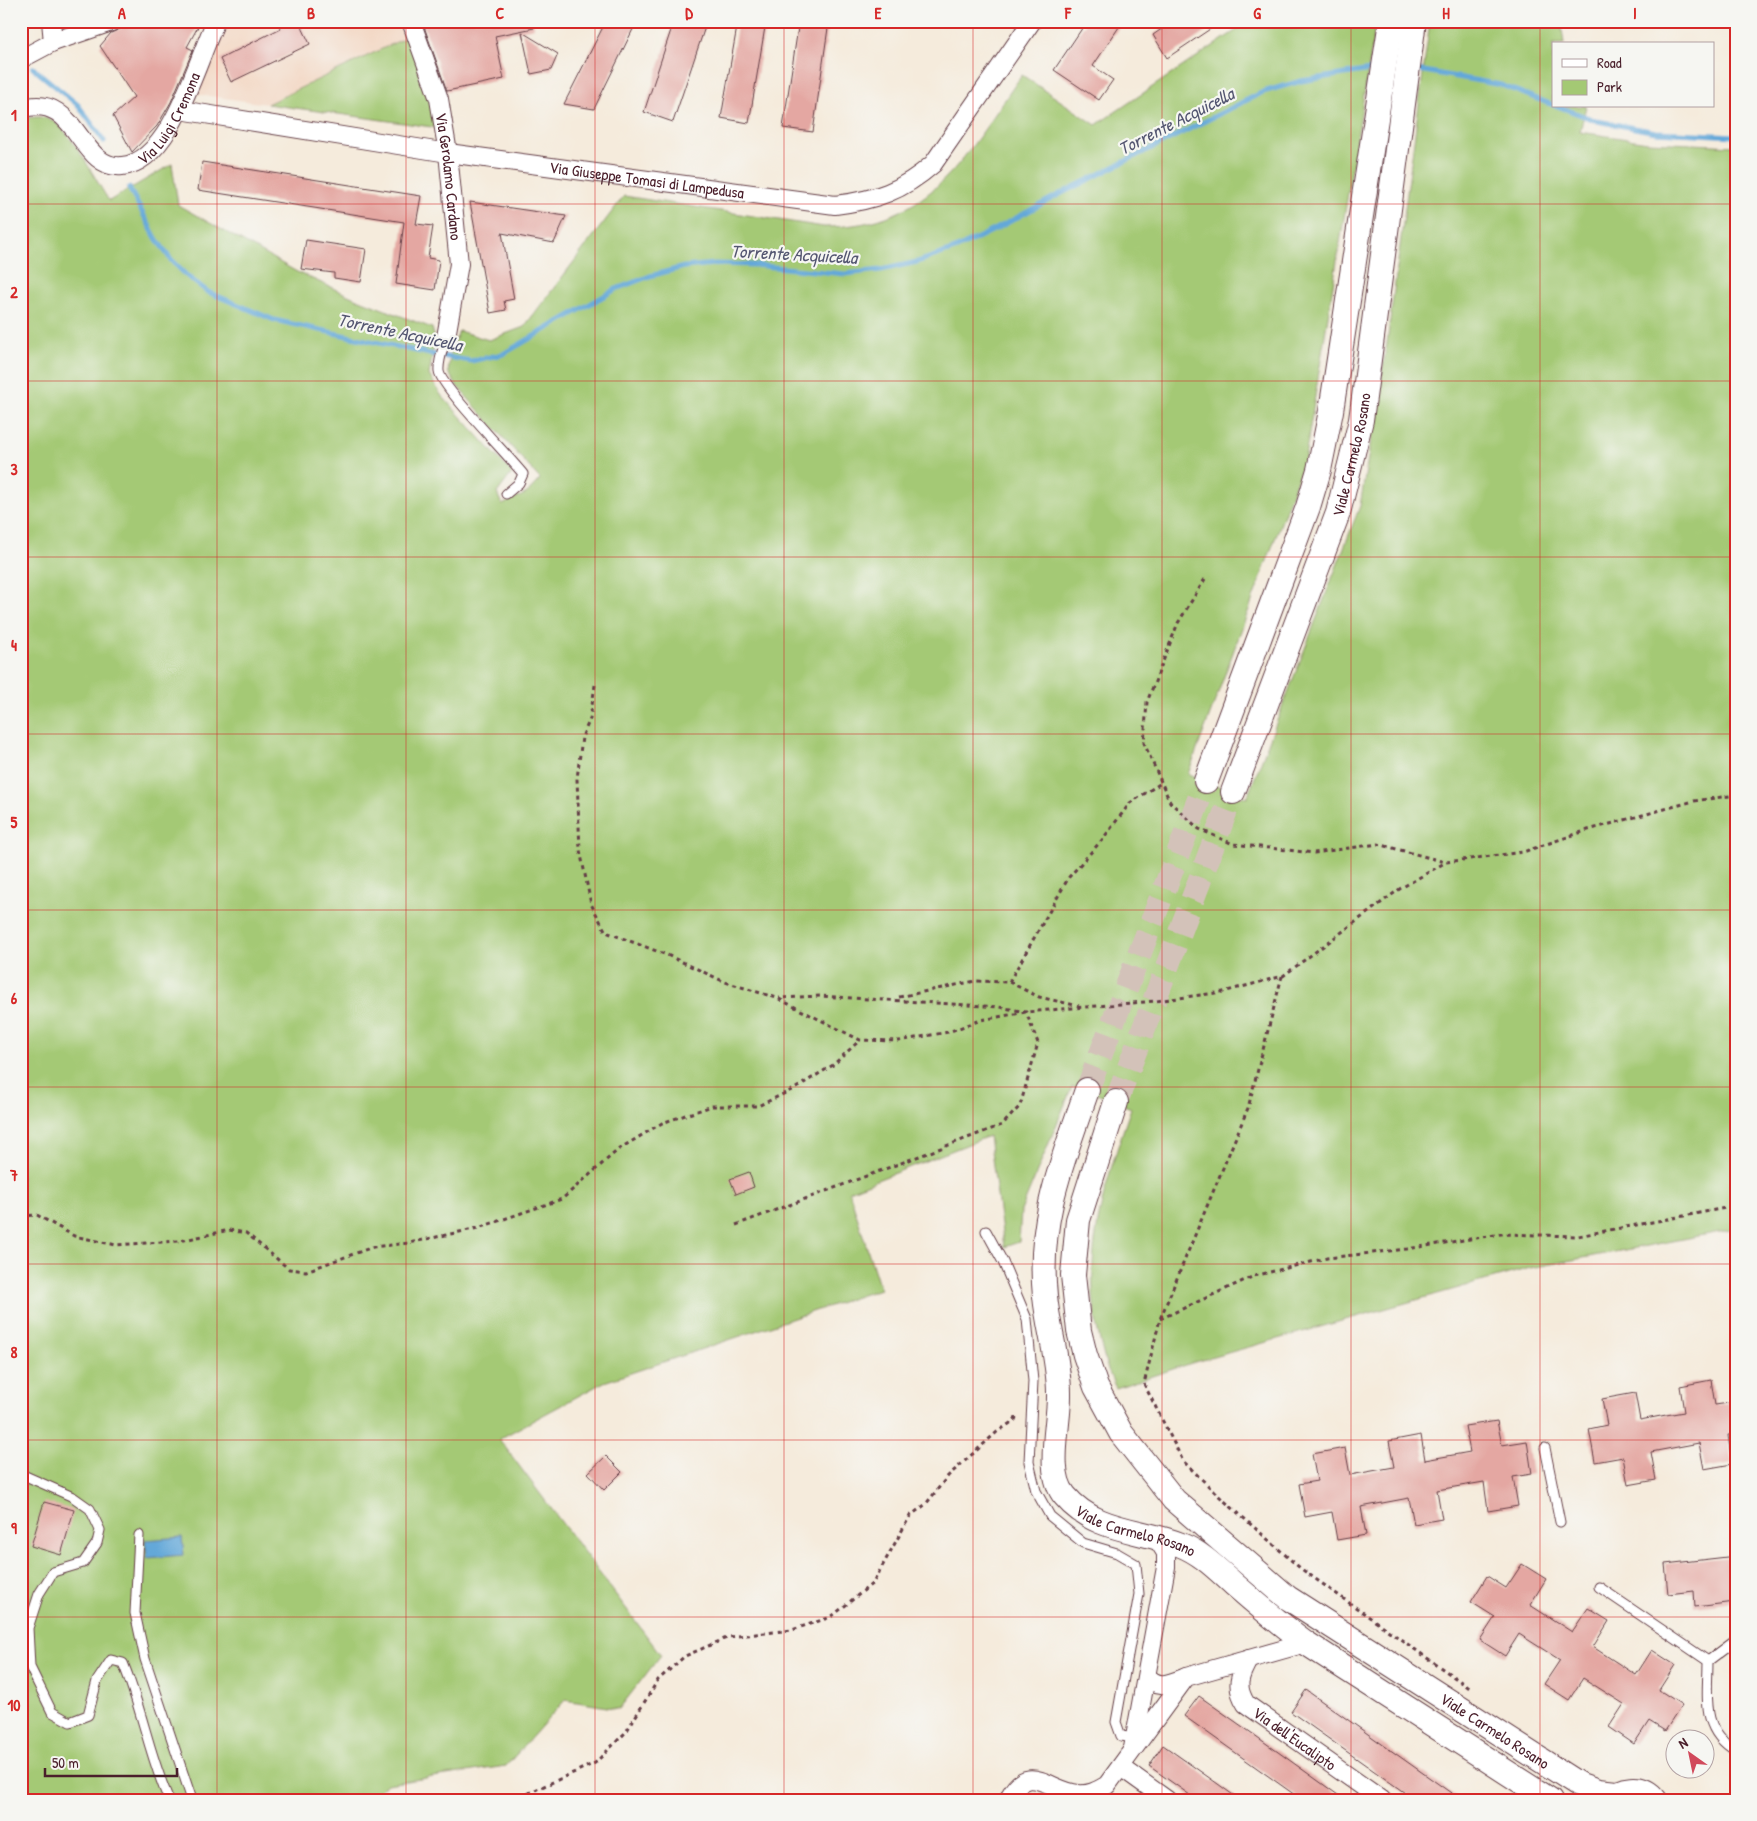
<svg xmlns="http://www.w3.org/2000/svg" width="1757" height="1821" viewBox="0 0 1757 1821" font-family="'Patrick Hand',sans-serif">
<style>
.built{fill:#f3d4bf}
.green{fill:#a4c974;stroke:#777450}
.water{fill:#64a8d9;stroke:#576482}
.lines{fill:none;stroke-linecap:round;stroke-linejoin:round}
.stream{stroke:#64a8d9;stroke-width:5}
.building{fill:#e4a7a2}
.secondary-tunnel{stroke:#d3c2b9;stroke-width:24;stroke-dasharray:24 12;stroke-linecap:butt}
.lane-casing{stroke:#643e46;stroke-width:11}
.street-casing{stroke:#643e46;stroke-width:20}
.secondary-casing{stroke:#643e46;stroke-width:26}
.path{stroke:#643e46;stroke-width:3;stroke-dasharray:4 4;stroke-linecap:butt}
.lane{stroke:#fff;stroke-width:9}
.street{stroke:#fff;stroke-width:18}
.secondary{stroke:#fff;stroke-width:24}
.grid{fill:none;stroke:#d62828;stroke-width:1;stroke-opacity:0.55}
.labels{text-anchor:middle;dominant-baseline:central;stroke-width:4.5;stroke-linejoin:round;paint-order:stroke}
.street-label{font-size:16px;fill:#4a1f2b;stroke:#f6f6f2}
.water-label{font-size:18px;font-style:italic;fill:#545671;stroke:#f6f6f2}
.neatline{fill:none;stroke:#d62828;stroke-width:2}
.grid-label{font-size:16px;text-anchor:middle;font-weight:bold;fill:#d62828}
</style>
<rect width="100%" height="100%" fill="#f6f6f2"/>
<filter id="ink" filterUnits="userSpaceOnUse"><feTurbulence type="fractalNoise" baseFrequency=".02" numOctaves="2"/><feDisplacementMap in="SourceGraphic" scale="10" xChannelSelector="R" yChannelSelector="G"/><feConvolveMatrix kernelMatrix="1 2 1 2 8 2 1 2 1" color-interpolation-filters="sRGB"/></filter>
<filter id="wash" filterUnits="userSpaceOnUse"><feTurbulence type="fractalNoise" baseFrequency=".0096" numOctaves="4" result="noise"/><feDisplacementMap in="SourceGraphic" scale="20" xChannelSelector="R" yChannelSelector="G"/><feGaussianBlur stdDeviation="1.12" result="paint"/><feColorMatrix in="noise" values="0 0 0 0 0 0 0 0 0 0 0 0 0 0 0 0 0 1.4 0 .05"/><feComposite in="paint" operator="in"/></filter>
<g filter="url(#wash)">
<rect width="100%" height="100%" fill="#f5ebdc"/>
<path class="built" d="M225,21H403L409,36L267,104L195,94L216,37Z"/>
<path class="green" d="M1250,21H1376L1305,458L1188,774L1247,798L1360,506L1387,343L1430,21H1561L1564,44H1553V106H1586L1580,132L1648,142L1736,146V1229L1530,1268L1185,1365L1116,1388C1108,1373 1104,1358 1100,1341C1080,1258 1104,1186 1131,1108L1087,1090L1072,1087L1021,1211L1019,1242L1004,1247L989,1136L849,1191L880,1289L604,1382L499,1439L661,1655L619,1709L565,1700L506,1766L387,1784L368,1800H21V120C31,117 41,115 51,120C70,129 97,182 109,201L172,164L178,205L297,272L357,299L432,328L435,339L429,375L441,395L512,473L497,493L502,505L527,493L540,479L457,386L448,372L451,351L459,331L489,340L524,327L624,196L824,227C934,227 966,153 1022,75L1096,125Z
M409,36L432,94L439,128L267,104Z"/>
<path class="water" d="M182,1537L184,1555L147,1558L145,1540Z"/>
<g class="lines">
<path class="stream" d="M33,68L78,105L104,141
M1413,69L1501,85L1553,105
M1557,106L1597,121L1656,132L1736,136
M129,188L156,238L171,260L188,277L208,292L274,320L430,354L471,361L503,354L616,289L650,276L684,267L715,264L754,265L845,274L881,270L917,262L955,249L996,229L1060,194L1263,92L1301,81L1377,69"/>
</g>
<g id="blocks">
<path class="building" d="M124,21H201L187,47L193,50L171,102L157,126L132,152L113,116L134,97L100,46L111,33L122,28Z
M278,21H299L310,44L231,82L220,59L281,28Z
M422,21H533L534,28L495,36L504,79L447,91Z
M606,21H637L594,109L564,104Z
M674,21H707L673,122L644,112Z
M738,21H766L749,123L721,118Z
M799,21H829L813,132L783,128Z
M1087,21H1123L1093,66L1113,80L1099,100L1054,70Z
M1173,21H1222L1167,58L1153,35Z
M522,32L558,54L551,70L531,74Z
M202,162L421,196L416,224L433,226L428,258L439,260L435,290L396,284L404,222L198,190Z
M470,202L566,216L554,243L502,233L514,299L504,301L506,310L490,313Z
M306,240L366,249L361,282L334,278V273L301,269Z
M749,1172L754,1187L736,1194L730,1179Z
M1711,1380L1715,1405L1736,1402V1434L1728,1435L1732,1464L1704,1469L1699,1443L1651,1452L1656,1480L1628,1485L1623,1457L1595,1462L1589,1429L1607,1425L1602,1399L1635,1393L1640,1420L1666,1415L1684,1412L1680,1386Z
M1497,1421L1502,1445L1527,1441L1532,1474L1513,1477L1518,1506L1488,1511L1484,1482L1437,1490L1442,1519L1414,1524L1409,1498L1361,1507L1366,1535L1337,1540L1332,1512L1305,1517L1299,1484L1317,1481L1312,1454L1345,1448L1350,1475L1394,1467L1389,1441L1421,1435L1425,1460L1470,1452L1465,1426Z
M606,1456L622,1472L604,1490L588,1473Z
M44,1502L74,1510L61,1555L31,1546Z
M1736,1556L1735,1602L1695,1607L1694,1591L1668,1594L1665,1564Z
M1522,1564L1546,1579L1530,1605L1572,1632L1588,1608L1609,1621L1593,1647L1636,1675L1652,1650L1675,1665L1659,1690L1682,1705L1665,1731L1649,1721L1634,1744L1609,1727L1624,1704L1583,1678L1569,1700L1544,1684L1560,1660L1519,1634L1505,1656L1480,1640L1495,1617L1471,1602L1487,1576L1506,1588Z
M1306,1690L1389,1749L1461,1800H1415L1291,1712Z
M1199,1696L1253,1734L1345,1800H1302L1184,1716Z
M1163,1745L1218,1784L1240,1800H1197L1149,1766Z"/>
</g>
</g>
<g filter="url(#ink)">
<use href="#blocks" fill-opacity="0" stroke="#643e46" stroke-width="1"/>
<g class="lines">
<path class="secondary-tunnel" d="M1087,1090L1206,781
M1116,1102L1233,792"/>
<g class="lane-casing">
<path id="lane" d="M446,337C444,347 438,360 439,371C440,386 509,456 523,474L519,483L506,494
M986,1231L1003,1262L1027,1319L1033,1381L1029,1462L1036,1491L1050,1516L1083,1543L1117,1553L1136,1564L1139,1594L1116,1722L1121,1736L1135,1738
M1545,1448L1560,1522
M21,1474L73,1497L90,1509L100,1530L97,1543L83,1563L53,1572L39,1594L28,1628L30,1667L52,1712L70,1722L88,1715L97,1681L111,1660L123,1663C142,1708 149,1756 169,1800
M139,1535L135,1613L145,1659L192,1800
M1599,1587L1708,1661C1708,1696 1700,1730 1736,1751
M1708,1661L1736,1640"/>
</g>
<g class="street-casing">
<g id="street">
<path d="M51,21L53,42"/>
<path id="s1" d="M411,21L439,99L448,153L459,264L446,337"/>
<path d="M21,59L53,42L114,21"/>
<path id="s2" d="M21,109C78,90 78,170 122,166C172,162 197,59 216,21"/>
<path id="s3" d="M180,110L448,153L835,205C876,200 902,191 933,164L1032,21"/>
<path id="s4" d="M1249,1659C1239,1676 1235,1687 1246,1704L1382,1800"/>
<path d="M1147,1676C1158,1690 1171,1683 1186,1677"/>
<path d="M1133,1748L1166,1567V1553L1156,1537"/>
<path d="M1121,1767L1167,1800"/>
<path d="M1008,1800C1027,1759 1049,1791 1078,1794C1089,1795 1097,1791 1107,1785L1186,1677L1306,1643"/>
</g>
</g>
<g class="secondary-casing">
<g id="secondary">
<path d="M1206,781L1308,507L1319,470L1331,411L1391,21"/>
<path id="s5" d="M1233,792L1338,513L1361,420L1414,21"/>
<path id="s6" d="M1087,1090C1063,1160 1037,1220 1045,1296C1048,1328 1059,1360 1059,1393C1060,1422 1045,1473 1065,1496C1095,1532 1141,1529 1181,1545C1202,1553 1219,1571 1236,1586C1259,1606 1281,1625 1306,1643L1550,1800"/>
<path id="s7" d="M1116,1102L1078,1220L1073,1275L1079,1331L1085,1355L1096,1387L1121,1433L1174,1500L1288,1598L1578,1784L1598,1791L1616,1793"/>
<path d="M1608,1800C1621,1788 1642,1783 1655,1800"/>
</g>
</g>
<path class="path" d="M1205,579L1178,623L1147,702L1144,743L1170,802L1199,829L1233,844L1314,853L1378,844L1445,862
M595,685L590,719L582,737L577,779L580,850L591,904L606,932L667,955L725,982L777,998L860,1040L899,1041L948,1032L981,1020L1026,1012L1156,1001L1223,992L1283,976L1401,888L1446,862L1523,852L1588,830L1694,801L1736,795
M1282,976L1248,1108L1160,1319L1144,1384L1183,1461L1220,1497L1300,1568L1471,1689
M1009,982L1069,877L1102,840L1130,803L1161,783
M899,997L975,981L1009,982L1039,997L1079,1006
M21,1216L37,1215L74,1236L116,1245L180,1241L229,1230L246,1233L289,1269L306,1271L373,1247L409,1243L478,1228L562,1199L619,1149L662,1123L712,1106H758L796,1088L833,1065L860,1040
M736,1225L1002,1125L1020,1106L1038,1043L1026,1012L999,1007L821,996L779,998
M1160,1319L1254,1276L1327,1258L1407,1249L1501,1234L1578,1236L1736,1206
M513,1800L595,1763L626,1732L658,1680L685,1656L729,1637L792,1630L831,1617L873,1583L910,1516L926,1504L948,1476L997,1432L1015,1420L1017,1415"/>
<use href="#lane" class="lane"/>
<use href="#street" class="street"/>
<use href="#secondary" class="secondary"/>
</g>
</g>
<path class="grid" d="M217,21V1800M406,21V1800M595,21V1800M784,21V1800M973,21V1800M1162,21V1800M1351,21V1800M1540,21V1800M21,204H1736M21,381H1736M21,557H1736M21,734H1736M21,910H1736M21,1087H1736M21,1264H1736M21,1440H1736M21,1617H1736"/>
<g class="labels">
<g class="street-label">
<text stroke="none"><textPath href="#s2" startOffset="196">Via Luigi Cremona</textPath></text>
<text stroke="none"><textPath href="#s1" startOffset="161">Via Gerolamo Cardano</textPath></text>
<text stroke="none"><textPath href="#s3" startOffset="472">Via Giuseppe Tomasi di Lampedusa</textPath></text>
<text stroke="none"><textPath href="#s5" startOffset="358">Viale Carmelo Rosano</textPath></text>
<text stroke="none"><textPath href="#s6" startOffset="496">Viale Carmelo Rosano</textPath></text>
<text stroke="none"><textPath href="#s7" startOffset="828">Viale Carmelo Rosano</textPath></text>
<text stroke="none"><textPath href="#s4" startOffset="108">Via dell'Eucalipto</textPath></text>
</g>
<g class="water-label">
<text transform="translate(1176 121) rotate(-27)">Torrente Acquicella</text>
<text transform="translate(794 254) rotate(3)">Torrente Acquicella</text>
<text transform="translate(400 332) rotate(12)">Torrente Acquicella</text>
</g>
</g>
<rect width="1757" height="1821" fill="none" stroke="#f6f6f2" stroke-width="55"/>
<rect x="1552" y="42" width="162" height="65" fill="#f6f6f2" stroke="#b1a0a2"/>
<rect x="1562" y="59" width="25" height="8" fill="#ffffff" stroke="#b1a0a2"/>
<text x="1597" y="68" font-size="15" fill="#4a1f2b">Road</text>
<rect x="1562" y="80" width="25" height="15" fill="#a4c974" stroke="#b1a0a2"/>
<text x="1597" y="92" font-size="15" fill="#4a1f2b">Park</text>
<g transform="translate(1690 1754) rotate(327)"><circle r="24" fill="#f6f6f2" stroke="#b1a0a2"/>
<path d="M0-4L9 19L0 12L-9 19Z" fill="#d1495b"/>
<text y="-8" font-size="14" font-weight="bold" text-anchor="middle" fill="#4a1f2b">N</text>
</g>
<path d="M45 1768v8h132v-8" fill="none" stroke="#4a1f2b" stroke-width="2.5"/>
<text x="52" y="1768" font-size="15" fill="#4a1f2b" stroke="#f6f6f2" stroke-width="4" paint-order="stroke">50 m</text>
<rect x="28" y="28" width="1702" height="1766" class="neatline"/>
<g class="grid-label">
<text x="122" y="19">A</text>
<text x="311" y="19">B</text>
<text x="500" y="19">C</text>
<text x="689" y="19">D</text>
<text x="878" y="19">E</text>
<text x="1068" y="19">F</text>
<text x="1257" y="19">G</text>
<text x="1446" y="19">H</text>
<text x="1635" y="19">I</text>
<text x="14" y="121">1</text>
<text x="14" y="298">2</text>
<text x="14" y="475">3</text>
<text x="14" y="651">4</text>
<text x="14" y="828">5</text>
<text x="14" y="1004">6</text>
<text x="14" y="1181">7</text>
<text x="14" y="1358">8</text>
<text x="14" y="1534">9</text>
<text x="14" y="1711">10</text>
</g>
</svg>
